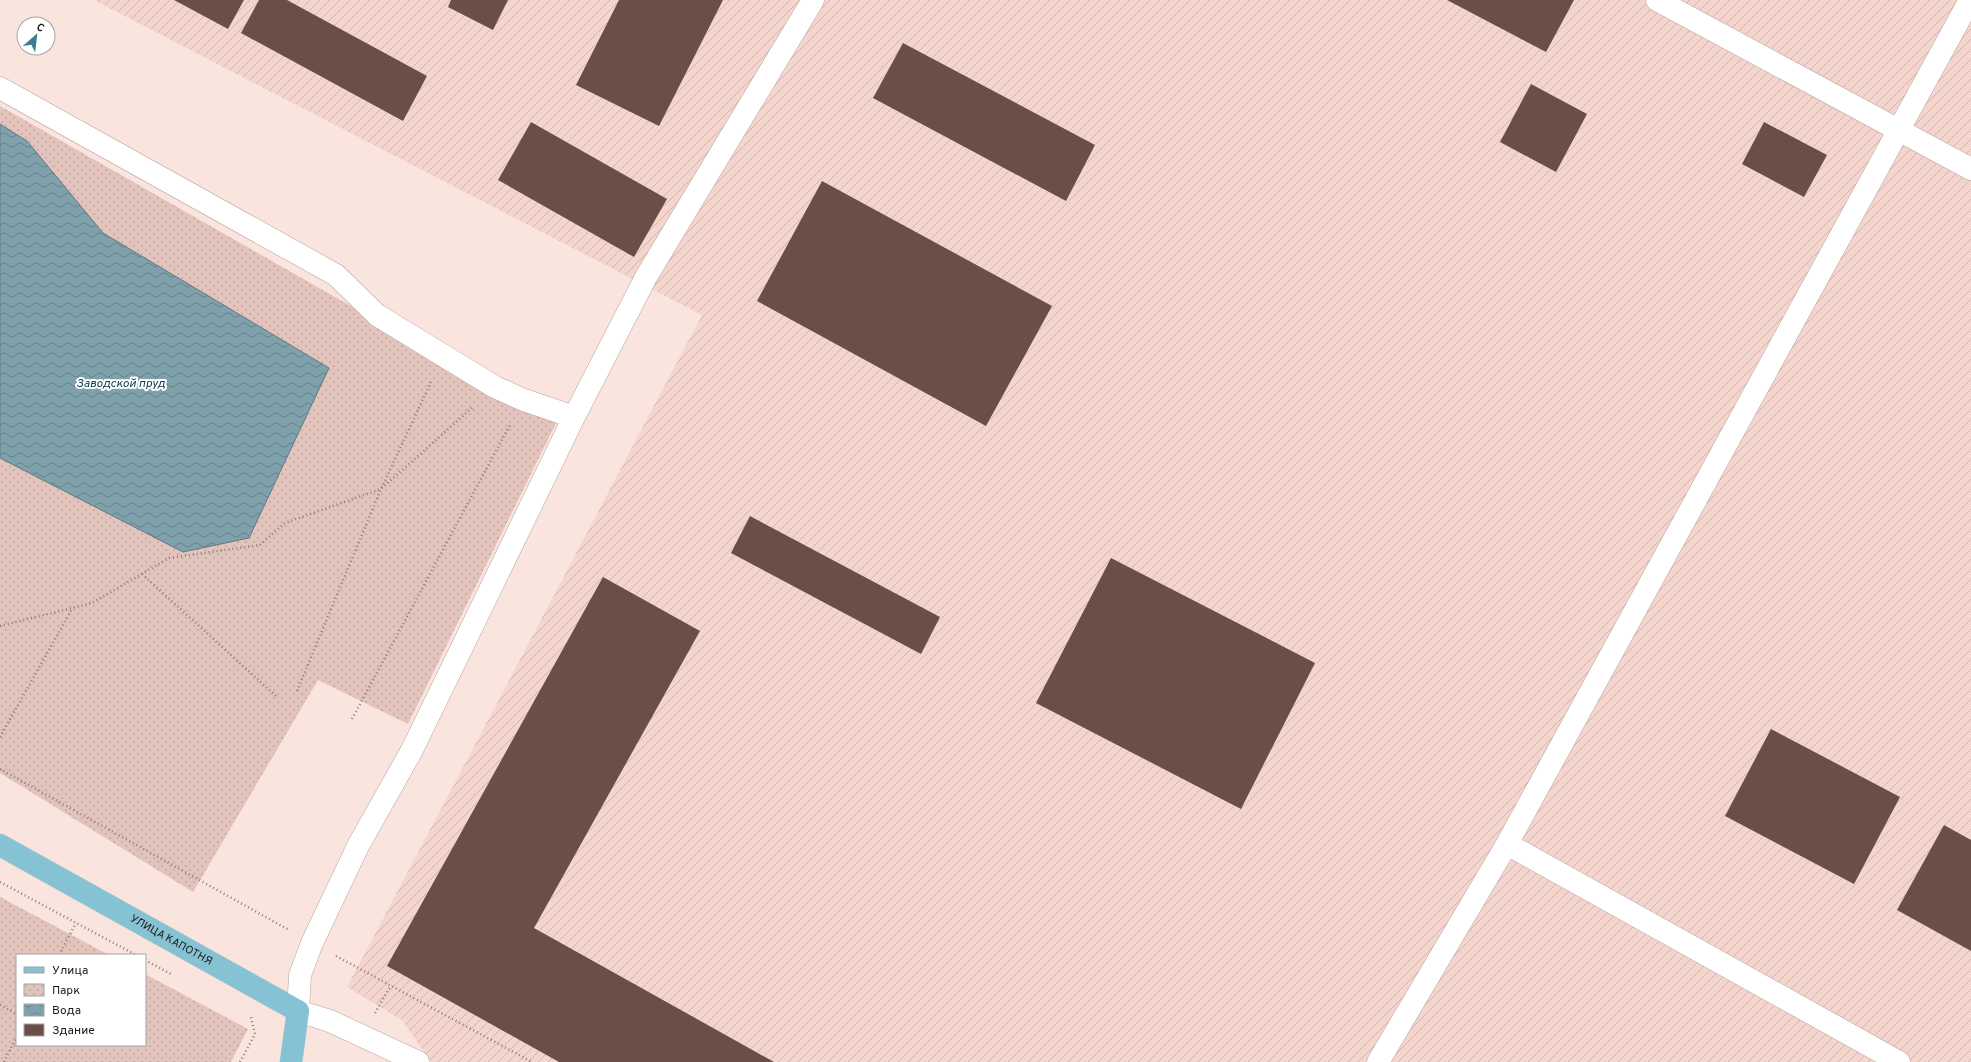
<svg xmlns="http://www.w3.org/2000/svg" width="1971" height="1062" viewBox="0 0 1971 1062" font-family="Overpass,sans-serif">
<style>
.industrial{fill:url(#industrial-furrows)}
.park{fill:url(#park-dots)}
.water{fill:url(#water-waves);stroke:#62787f}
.building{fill:#6b4e47}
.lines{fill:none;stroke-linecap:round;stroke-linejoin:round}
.minor-casing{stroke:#b9a39e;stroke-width:23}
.major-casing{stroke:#cecccc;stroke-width:23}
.path{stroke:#8b7c78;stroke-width:2.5;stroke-dasharray:1 3;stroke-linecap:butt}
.minor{stroke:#fff;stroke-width:22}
.major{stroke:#85c3d4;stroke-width:22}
.labels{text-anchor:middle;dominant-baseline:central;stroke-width:4;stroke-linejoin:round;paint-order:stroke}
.street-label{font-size:11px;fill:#201816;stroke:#fff}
.water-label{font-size:12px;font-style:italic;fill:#0b404d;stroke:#fff}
</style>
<defs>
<pattern id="industrial-furrows" width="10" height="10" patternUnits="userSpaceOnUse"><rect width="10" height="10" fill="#f4d5cd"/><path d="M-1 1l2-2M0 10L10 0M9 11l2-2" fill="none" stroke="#d1b6af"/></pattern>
<pattern id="park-dots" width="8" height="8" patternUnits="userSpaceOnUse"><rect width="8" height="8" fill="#e3c4bc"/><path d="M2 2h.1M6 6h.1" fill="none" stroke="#c2a8a1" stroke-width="1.8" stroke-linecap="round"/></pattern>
<pattern id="water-waves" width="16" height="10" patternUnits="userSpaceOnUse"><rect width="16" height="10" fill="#7fa1ac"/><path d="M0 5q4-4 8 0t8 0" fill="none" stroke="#68828b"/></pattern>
</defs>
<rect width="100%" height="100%" fill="#fae4de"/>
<path class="industrial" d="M94,0H1971V1062H431L402,1020L347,987L702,315Z"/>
<path class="park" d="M0,106L556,423L408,724L318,680L193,892L0,773Z
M0,897L109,955H17V1045H145V974L248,1029L231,1062H0Z"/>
<path class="water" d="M0,124L27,141L103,233L329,368L249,538L183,552L0,458Z"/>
<path class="building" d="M174,0H244L228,29Z
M259,0H287L427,76L403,121L241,33Z
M451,0H508L493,30L448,7Z
M619,0H723L659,126L576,85Z
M1447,0H1574L1546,52Z
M903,43L1095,145L1066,201L873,98Z
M1531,84L1587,114L1556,172L1500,142Z
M531,122L667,199L634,257L498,180Z
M1764,122L1827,155L1804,197L1742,164Z
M822,181L1052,306L986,426L757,301Z
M750,516L940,617L921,654L731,553Z
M1111,558L1315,663L1241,809L1036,703Z
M603,577L700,631L534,928L774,1062H559L387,966Z
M1771,729L1900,797L1854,884L1725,816Z
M1944,825L1971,840V951L1897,910Z"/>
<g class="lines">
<g class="minor-casing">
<path id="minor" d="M1657,0L1971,169
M0,88L336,275L377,315L495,387L524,400L574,417
M1507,844L1899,1062
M418,1062L330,1021L298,1011L300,975L312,943L358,846L412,750L574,417L646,277L813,0
M1378,1062L1507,844L1970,0"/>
</g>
<g class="major-casing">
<g id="major">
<path id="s1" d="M0,845L298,1011L291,1062"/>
</g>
</g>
<path class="path" d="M142,574L277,697
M0,626L92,603L169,558L260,545L285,523L381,489L474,406
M297,691L381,489L432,380
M352,719L511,423
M0,737L72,609
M0,769L289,930
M0,882L136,955
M59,955L76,923
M336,956L532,1062
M145,960L173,975
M0,1005L17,1014
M375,1013L391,985
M4,1062L17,1036
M240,1062L255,1034L251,1017"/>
<use href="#minor" class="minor"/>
<use href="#major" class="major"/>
</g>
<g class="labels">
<g class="street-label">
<text stroke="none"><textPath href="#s1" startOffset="196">УЛИЦА КАПОТНЯ</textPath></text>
</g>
<g class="water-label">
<text x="121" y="384">Заводской пруд</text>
</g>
</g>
<rect x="16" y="954" width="130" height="92" fill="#ffffff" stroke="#a6a3a2"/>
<rect x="24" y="967" width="20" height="6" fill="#85c3d4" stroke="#a6a3a2"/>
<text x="52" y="974" font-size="12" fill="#201816">Улица</text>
<rect x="24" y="984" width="20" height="12" fill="url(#park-dots)" stroke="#a6a3a2"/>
<text x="52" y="994" font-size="12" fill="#201816">Парк</text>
<rect x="24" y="1004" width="20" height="12" fill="url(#water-waves)" stroke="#a6a3a2"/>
<text x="52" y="1014" font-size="12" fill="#201816">Вода</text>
<rect x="24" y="1024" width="20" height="12" fill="#6b4e47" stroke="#a6a3a2"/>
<text x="52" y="1034" font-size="12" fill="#201816">Здание</text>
<g transform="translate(36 36) rotate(28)"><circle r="19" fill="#ffffff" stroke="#a6a3a2"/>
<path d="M0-3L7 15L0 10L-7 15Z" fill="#3c7d90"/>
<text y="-6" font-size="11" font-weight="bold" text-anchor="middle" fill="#201816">С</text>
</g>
</svg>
